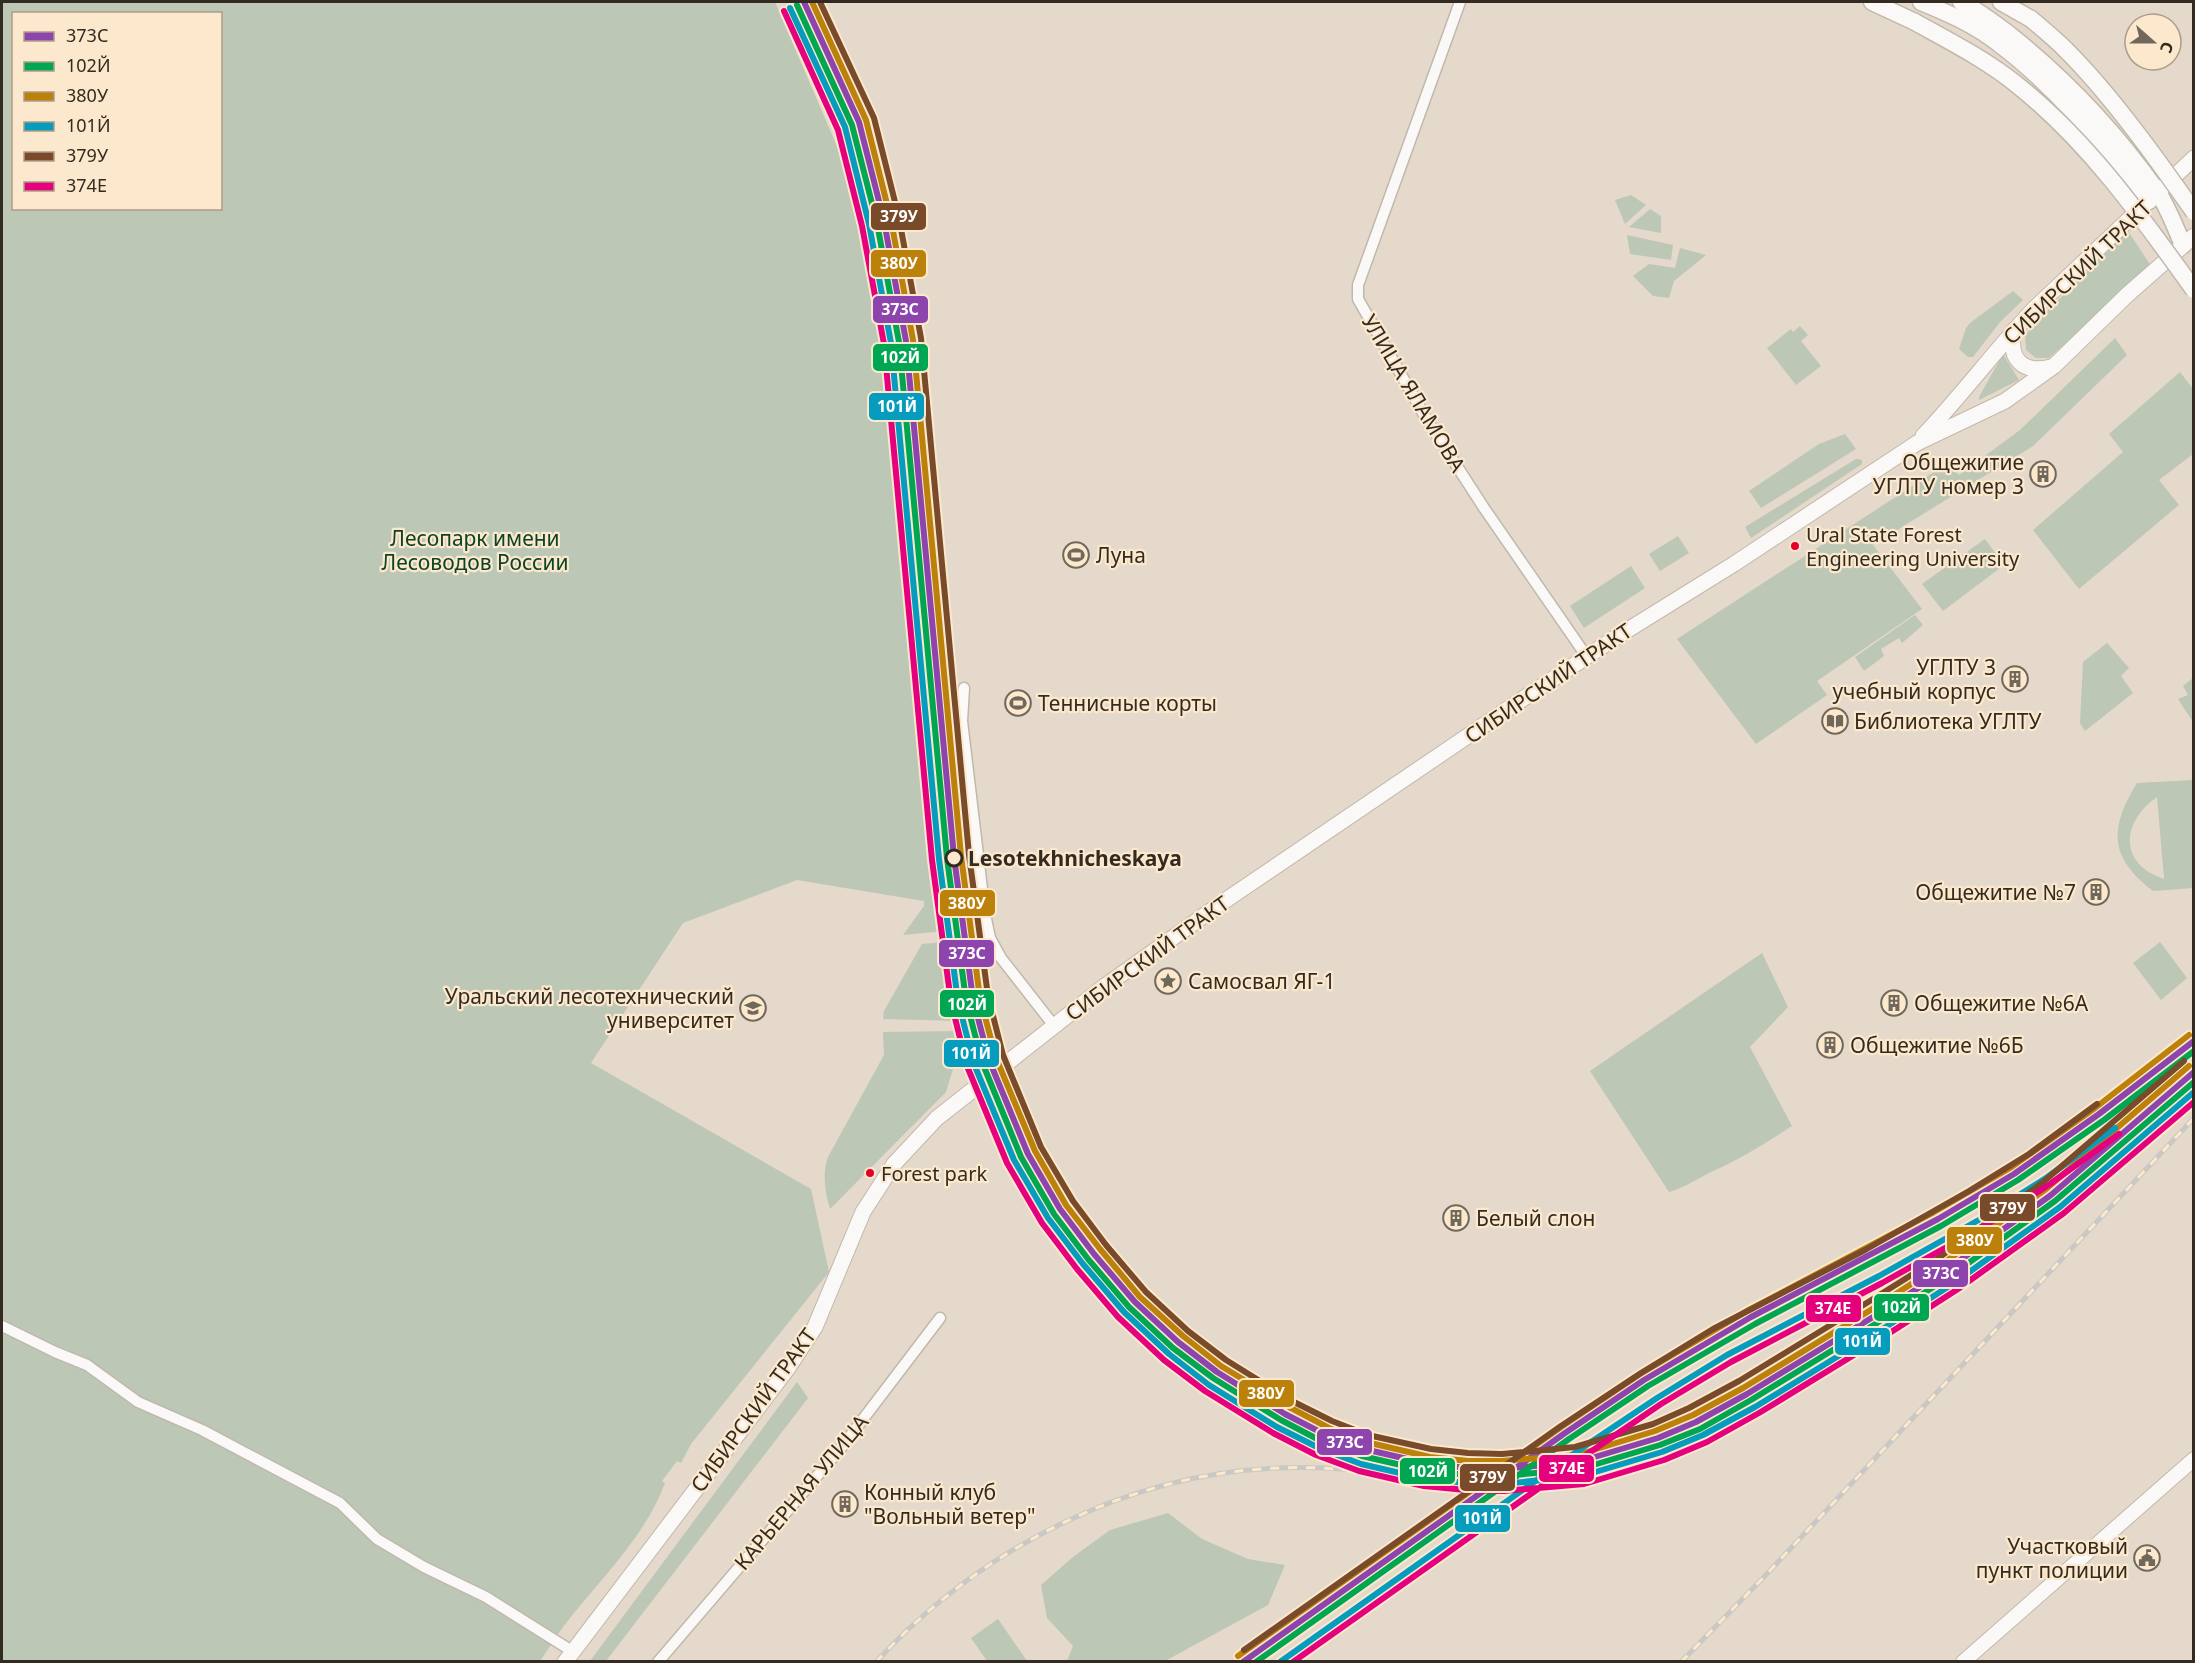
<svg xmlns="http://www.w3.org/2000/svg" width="2195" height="1663" viewBox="0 0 2195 1663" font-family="'Noto Sans',sans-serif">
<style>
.green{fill:#bcc7b6;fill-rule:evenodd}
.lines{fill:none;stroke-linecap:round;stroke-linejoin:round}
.minor-casing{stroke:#c1b8ad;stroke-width:13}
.tertiary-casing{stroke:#c1b8ad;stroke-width:16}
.secondary-casing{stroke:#c1b8ad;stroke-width:17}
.primary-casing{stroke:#c1b8ad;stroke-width:19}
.minor{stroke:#fbf9f7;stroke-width:10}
.tertiary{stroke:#fbf9f7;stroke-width:14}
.secondary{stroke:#fbf9f7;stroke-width:15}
.primary{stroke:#fbf9f7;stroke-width:16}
.rail-casing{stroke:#cac8c4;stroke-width:5}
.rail{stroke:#fce8cc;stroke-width:3;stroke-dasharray:9;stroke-linecap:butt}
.primary-bridge-casing{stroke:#c1b8ad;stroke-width:19;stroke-linecap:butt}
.primary-bridge{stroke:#fbf9f7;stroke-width:16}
.rail-1-casing{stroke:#fce8cc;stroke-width:10}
.rail-2-casing{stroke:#fce8cc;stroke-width:10}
.rail-3-casing{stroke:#fce8cc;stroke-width:10}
.rail-4-casing{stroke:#fce8cc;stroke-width:10}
.rail-5-casing{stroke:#fce8cc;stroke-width:10}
.rail-6-casing{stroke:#fce8cc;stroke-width:10}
.rail-1{stroke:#8e44ad;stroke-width:6}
.rail-2{stroke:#00a651;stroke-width:6}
.rail-3{stroke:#bc810a;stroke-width:6}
.rail-4{stroke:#059cbd;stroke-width:6}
.rail-5{stroke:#7a4b2a;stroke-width:6}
.rail-6{stroke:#e5007d;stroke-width:6}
.bus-dot{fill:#e4002b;stroke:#fce8cc;stroke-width:2}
.stop-dot{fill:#fce8cc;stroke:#332b21;stroke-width:3}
.labels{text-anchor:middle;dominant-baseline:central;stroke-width:4.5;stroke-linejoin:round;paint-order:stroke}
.bus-label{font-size:20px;fill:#332b21;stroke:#fce8cc;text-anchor:start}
.street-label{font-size:21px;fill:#332b21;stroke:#fce8cc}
.poi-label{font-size:21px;fill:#332b21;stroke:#fce8cc;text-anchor:start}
.park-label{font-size:21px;fill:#0b4326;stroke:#fce8cc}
.stop-label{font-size:21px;font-weight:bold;fill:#332b21;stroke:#fce8cc;text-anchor:start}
.line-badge{stroke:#fce8cc;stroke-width:2}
.badge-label{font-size:16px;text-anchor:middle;font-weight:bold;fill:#fff}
</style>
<rect width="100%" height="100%" fill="#e4d9ca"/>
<path class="green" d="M2,2H775L866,214L887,329L899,497L924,740L934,738L955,930L903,935L924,906V901L797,880L683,923L591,1063L811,1189L829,1272L691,1444L681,1463L677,1461L662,1481L665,1483C644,1539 599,1580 563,1627C555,1638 548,1650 540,1661L2,1662ZM14,14H220V208H14Z
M1631,195L1646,205L1625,224L1615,200Z
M1650,209L1661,216V233L1629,227Z
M2128,231L2151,266L2049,358H2036L2026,350L2025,336L2034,324Z
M1627,235L1673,245L1671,260L1630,254Z
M1680,248L1706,255L1674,281L1669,298L1653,296L1633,276L1649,264L1675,268Z
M2013,291L2023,300L2000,322L1973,357H1968L1959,349L1966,328L1970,323Z
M1800,326L1808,335L1801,341L1821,366L1796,385L1767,348L1791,329L1793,332Z
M2115,338L2127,355L2033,446L1873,545L1922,609L1817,681L1827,695L1756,744L1677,639L1948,463L1959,475L2020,430Z
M2003,354L2019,380L1979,400V397Z
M2180,372L2193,389V454L2159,480L2179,505L2079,589L2033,530L2123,452L2109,434Z
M1845,434L1856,449L1761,508L1749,491L1819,444Z
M1856,459L1862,460V464L1751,538L1745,527Z
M1678,536L1689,553L1660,571L1649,554Z
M1985,539L2004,565L1943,611L1922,584Z
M1631,566L1645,588L1584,628L1570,606Z
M1915,615L1923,625L1902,643L1899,638L1881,649L1884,656L1864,671L1855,657Z
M2107,643L2129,668L2121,676L2133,693L2085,731L2080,723L2083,662Z
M2193,678V722L2178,699L2188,695L2183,686Z
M2193,780V888L2153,891C2109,857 2109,829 2137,783ZM2157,797L2164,878V879C2118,864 2121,822 2157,797Z
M957,941L961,1021L883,1019L884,1011L922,944Z
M2160,942L2187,978L2161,1000L2133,963Z
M1762,953L1788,1007L1750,1047L1792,1126C1767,1142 1742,1158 1715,1170C1700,1177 1686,1187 1669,1192L1590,1071Z
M960,1031L956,1059L946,1092L830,1209C825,1192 822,1174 828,1157L884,1055L883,1032Z
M797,1382L808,1398L606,1661H590Z
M1168,1513L1202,1539L1248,1559L1285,1565L1268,1605L1165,1661H1067L1073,1646L1047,1618L1041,1585L1073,1557L1110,1530Z
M998,1619L1027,1661H987L971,1638Z"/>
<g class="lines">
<g class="minor-casing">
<path id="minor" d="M1460,2L1358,285V299L1427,420L1484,508L1587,657
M964,688L962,721L985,914L990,938L1001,958L1055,1027
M2,1326L55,1352L87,1365L138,1402L202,1430L340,1503L377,1539L424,1567L486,1597L572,1651
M658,1662L841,1448L940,1318"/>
</g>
<g class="tertiary-casing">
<path id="tertiary" d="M1963,1662L2194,1459"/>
</g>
<g class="secondary-casing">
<path id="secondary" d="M2014,330C2008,359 2022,374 2051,367
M1923,436C1962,395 1996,349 2035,308L2194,158
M565,1662L788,1368L815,1327L863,1212L894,1164L937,1118L1105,986L1223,902L1506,710L1618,636L1734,564L1917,443L2005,401L2054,366L2127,295L2194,236"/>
</g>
<g class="primary-casing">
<path id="primary" d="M1872,2L1915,22
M1921,2C1948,13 1975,25 1998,43C2057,87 2103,145 2149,201
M1961,2C1979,11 1994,23 2010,35C2065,79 2116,133 2157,191C2168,207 2175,227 2183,245
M2001,2L2031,19"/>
</g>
<use href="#minor" class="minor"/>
<use href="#tertiary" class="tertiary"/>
<use href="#secondary" class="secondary"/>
<use href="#primary" class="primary"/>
<g class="rail-casing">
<path id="rail" d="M876,1662C979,1550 1125,1474 1278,1468C1303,1467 1329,1468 1353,1470C1393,1472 1433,1478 1473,1481C1522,1483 1574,1479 1622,1465C1703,1439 1769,1394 1839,1348C1896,1312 1954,1277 2009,1238C2075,1191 2133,1137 2194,1084
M1681,1662L1762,1579L2194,1118"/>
</g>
<use href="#rail" class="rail"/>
<g class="primary-bridge-casing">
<path id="primary-bridge" d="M2031,19C2043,29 2055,39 2066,50C2111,95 2157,159 2194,212
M1915,22C1949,41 1985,59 2016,84C2088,141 2141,216 2194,290"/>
</g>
<use href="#primary-bridge" class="primary-bridge"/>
<g class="rail-1-casing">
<path id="rail-1" d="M804,2L859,122L884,221L906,341L954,857L973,999L989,1060L1028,1154L1060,1209L1094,1254L1135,1302L1178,1342L1217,1372L1285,1414L1326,1435L1364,1449L1429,1464L1467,1468L1502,1469L1578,1462L1658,1438L1696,1422L1747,1394L1873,1317L1945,1271L2051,1195L2194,1072
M1243,1662L1565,1433L1644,1380L1751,1317L1938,1219L2014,1174L2099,1114L2194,1041"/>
</g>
<g class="rail-2-casing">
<path id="rail-2" d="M797,5L852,125L877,223L899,342L947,858L966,1000L982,1062L1021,1157L1054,1214L1088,1259L1129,1307L1173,1348L1213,1378L1281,1420L1323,1442L1362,1456L1427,1471L1467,1475L1503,1476L1580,1469L1660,1445L1700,1429L1751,1400L1877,1323L1949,1277L2055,1201L2194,1082
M1256,1662L1569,1439L1648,1386L1755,1324L1941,1226L2018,1180L2104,1120L2194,1051"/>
</g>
<g class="rail-3-casing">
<path id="rail-3" d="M812,2L866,120L891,220L913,340L961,856L980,998L996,1058L1035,1151L1066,1205L1100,1249L1140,1297L1183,1336L1221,1366L1289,1407L1329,1428L1366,1442L1430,1457L1468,1461H1502L1577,1455L1655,1431L1693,1415L1743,1388L1869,1311L1941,1265L2046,1189L2189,1066
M1238,1656L1561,1427L1640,1374L1747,1311L1934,1212L2010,1168L2095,1108L2189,1035"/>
</g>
<g class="rail-4-casing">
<path id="rail-4" d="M790,8L845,127L869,224L891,343L939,859L958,1001L974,1064L1014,1160L1048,1218L1083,1264L1124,1312L1169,1354L1209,1385L1277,1427L1319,1448L1361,1464L1426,1479L1467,1483L1503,1484L1582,1476L1662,1452L1703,1435L1755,1407L1881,1330L1954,1283L2060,1207L2194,1092
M1280,1662L1579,1450L1657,1398L1727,1355L1879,1276L1984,1217L2046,1178L2115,1128"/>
</g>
<g class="rail-5-casing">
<path id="rail-5" d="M820,2L874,118L899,218L921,338L969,855L988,996L1003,1055L1041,1147L1073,1201L1106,1245L1146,1292L1188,1331L1226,1360L1292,1401L1332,1421L1368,1435L1431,1449L1468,1453L1502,1454L1575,1447L1653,1424L1689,1408L1739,1381L1865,1304L1937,1259L2042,1183L2184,1061
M1244,1650L1561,1426L1641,1373L1713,1329L1865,1250L1969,1191L2029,1154L2097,1104"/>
</g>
<g class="rail-6-casing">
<path id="rail-6" d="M784,11L838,130L862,226L884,344L932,860L951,1002L967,1066L1007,1163L1042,1223L1077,1269L1118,1317L1164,1360L1205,1391L1273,1433L1316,1455L1359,1471L1424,1486L1466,1490L1504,1491L1584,1484L1664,1460L1707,1442L1759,1413L1885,1336L1958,1289L2064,1213L2194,1102
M1293,1662L1583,1457L1661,1404L1731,1362L1882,1283L1988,1224L2050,1184L2119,1134"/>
</g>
<use href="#rail-1" class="rail-1"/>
<use href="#rail-2" class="rail-2"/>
<use href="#rail-3" class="rail-3"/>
<use href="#rail-4" class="rail-4"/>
<use href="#rail-5" class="rail-5"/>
<use href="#rail-6" class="rail-6"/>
</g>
<defs>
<g id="building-ring" transform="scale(1.35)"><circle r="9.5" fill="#fce8cc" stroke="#71685c" stroke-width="1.5"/><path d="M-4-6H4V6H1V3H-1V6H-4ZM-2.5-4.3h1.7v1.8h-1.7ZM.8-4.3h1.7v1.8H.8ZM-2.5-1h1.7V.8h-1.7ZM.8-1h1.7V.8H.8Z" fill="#71685c"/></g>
<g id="stadium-ring" transform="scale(1.35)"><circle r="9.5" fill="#fce8cc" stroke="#71685c" stroke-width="1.5"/><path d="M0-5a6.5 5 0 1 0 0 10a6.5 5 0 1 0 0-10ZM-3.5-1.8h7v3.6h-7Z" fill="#71685c"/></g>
<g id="library-ring" transform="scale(1.35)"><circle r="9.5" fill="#fce8cc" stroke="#71685c" stroke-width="1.5"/><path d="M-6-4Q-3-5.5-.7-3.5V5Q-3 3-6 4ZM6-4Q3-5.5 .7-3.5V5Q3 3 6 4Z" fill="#71685c"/></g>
<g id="sight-ring" transform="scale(1.35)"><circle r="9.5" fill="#fce8cc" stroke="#71685c" stroke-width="1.5"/><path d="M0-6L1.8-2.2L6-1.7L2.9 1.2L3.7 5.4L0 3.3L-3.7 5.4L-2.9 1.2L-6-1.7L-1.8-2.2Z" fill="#71685c"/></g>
<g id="university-ring" transform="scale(1.35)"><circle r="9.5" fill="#fce8cc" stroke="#71685c" stroke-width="1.5"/><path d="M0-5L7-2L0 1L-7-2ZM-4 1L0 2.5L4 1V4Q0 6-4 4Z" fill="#71685c"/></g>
<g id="civic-ring" transform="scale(1.35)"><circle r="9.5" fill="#fce8cc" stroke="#71685c" stroke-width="1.5"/><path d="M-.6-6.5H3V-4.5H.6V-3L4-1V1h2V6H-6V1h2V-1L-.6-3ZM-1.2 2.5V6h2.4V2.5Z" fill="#71685c"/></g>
</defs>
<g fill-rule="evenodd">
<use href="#building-ring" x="2043" y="474"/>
<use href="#stadium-ring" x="1076" y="555"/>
<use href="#building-ring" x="2015" y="679"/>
<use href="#stadium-ring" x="1018" y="703"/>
<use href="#library-ring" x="1835" y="721"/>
<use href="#building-ring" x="2096" y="892"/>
<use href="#sight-ring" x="1168" y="981"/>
<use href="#building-ring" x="1894" y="1003"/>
<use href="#university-ring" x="753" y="1008"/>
<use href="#building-ring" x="1830" y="1045"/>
<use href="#building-ring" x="1456" y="1218"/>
<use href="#building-ring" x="845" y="1504"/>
<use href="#civic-ring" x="2147" y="1558"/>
</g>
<g class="bus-dot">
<circle cx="1795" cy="546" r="5"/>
<circle cx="870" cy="1173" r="5"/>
</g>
<circle class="stop-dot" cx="954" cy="858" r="8"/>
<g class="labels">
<g class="bus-label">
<text x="1806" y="534">Ural State Forest<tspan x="1806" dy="24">Engineering University</tspan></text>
<text x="881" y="1173">Forest park</text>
</g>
<g class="street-label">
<text transform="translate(2077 272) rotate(-44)">СИБИРСКИЙ ТРАКТ</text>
<text transform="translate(1414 393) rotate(59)">УЛИЦА ЯЛАМОВА</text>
<text transform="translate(1548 683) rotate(-34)">СИБИРСКИЙ ТРАКТ</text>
<text transform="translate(1147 958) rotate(-36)">СИБИРСКИЙ ТРАКТ</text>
<text transform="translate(753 1410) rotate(-54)">СИБИРСКИЙ ТРАКТ</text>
<text transform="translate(801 1492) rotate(-50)">КАРЬЕРНАЯ УЛИЦА</text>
</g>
<g class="poi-label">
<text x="2024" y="462" text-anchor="end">Общежитие<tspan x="2024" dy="24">УГЛТУ номер 3</tspan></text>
<text x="1096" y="555">Луна</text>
<text x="1996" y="667" text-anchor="end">УГЛТУ 3<tspan x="1996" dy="24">учебный корпус</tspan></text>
<text x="1038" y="703">Теннисные корты</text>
<text x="1854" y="721">Библиотека УГЛТУ</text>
<text x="2076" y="892" text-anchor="end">Общежитие №7</text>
<text x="1188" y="981">Самосвал ЯГ-1</text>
<text x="734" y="996" text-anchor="end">Уральский лесотехнический<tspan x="734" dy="24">университет</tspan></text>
<text x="1914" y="1003">Общежитие №6А</text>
<text x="1850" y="1045">Общежитие №6Б</text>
<text x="1476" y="1218">Белый слон</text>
<text x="864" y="1492">Конный клуб<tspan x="864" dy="24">"Вольный ветер"</tspan></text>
<text x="2128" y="1546" text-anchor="end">Участковый<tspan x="2128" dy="24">пункт полиции</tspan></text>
</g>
<g class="park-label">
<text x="475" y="538">Лесопарк имени<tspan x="475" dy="24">Лесоводов России</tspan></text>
</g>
<g class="stop-label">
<text x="968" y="858">Lesotekhnicheskaya</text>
</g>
</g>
<g class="line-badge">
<rect x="870" y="202" width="57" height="29" rx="6" fill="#7a4b2a"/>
<rect x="870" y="249" width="57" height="29" rx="6" fill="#bc810a"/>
<rect x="872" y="295" width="57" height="29" rx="6" fill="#8e44ad"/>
<rect x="872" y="343" width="57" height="29" rx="6" fill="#00a651"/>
<rect x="868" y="392" width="57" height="29" rx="6" fill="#059cbd"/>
<rect x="939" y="889" width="57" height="28" rx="6" fill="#bc810a"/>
<rect x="938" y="939" width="57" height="29" rx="6" fill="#8e44ad"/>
<rect x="939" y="989" width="56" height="29" rx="6" fill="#00a651"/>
<rect x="943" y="1039" width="57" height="29" rx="6" fill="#059cbd"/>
<rect x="1979" y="1193" width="57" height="29" rx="6" fill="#7a4b2a"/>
<rect x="1946" y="1226" width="57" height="29" rx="6" fill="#bc810a"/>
<rect x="1912" y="1259" width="57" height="29" rx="6" fill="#8e44ad"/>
<rect x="1873" y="1293" width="57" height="29" rx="6" fill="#00a651"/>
<rect x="1805" y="1294" width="57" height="29" rx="6" fill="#e5007d"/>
<rect x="1834" y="1327" width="57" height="29" rx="6" fill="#059cbd"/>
<rect x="1238" y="1379" width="57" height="29" rx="6" fill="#bc810a"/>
<rect x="1316" y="1428" width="57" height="28" rx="6" fill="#8e44ad"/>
<rect x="1538" y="1454" width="57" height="29" rx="6" fill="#e5007d"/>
<rect x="1399" y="1457" width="57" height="28" rx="6" fill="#00a651"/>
<rect x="1459" y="1463" width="57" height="29" rx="6" fill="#7a4b2a"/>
<rect x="1454" y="1504" width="57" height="29" rx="6" fill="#059cbd"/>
</g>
<g class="badge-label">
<text x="899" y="222">379У</text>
<text x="899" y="269">380У</text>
<text x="900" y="315">373C</text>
<text x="900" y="363">102Й</text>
<text x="897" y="412">101Й</text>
<text x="967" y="909">380У</text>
<text x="967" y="959">373C</text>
<text x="967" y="1010">102Й</text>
<text x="971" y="1059">101Й</text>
<text x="2008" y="1214">379У</text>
<text x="1975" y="1246">380У</text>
<text x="1941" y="1279">373C</text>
<text x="1901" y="1313">102Й</text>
<text x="1833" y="1314">374Е</text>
<text x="1862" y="1347">101Й</text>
<text x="1266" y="1399">380У</text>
<text x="1345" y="1448">373C</text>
<text x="1567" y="1474">374Е</text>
<text x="1428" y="1477">102Й</text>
<text x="1488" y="1483">379У</text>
<text x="1482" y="1524">101Й</text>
</g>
<rect width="2195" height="1663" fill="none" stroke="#332b21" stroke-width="6"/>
<rect x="12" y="12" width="210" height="198" fill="#fce8cc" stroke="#ac9c88" stroke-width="1.5"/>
<rect x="24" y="32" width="30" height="9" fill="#8e44ad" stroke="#ac9c88" stroke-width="1.5"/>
<text x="66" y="42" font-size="18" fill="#332b21">373C</text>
<rect x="24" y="62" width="30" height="9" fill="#00a651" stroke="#ac9c88" stroke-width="1.5"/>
<text x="66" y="72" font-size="18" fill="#332b21">102Й</text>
<rect x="24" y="92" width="30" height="9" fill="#bc810a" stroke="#ac9c88" stroke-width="1.5"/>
<text x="66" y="102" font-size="18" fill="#332b21">380У</text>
<rect x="24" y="122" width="30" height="9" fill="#059cbd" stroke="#ac9c88" stroke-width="1.5"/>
<text x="66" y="132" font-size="18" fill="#332b21">101Й</text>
<rect x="24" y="152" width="30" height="9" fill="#7a4b2a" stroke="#ac9c88" stroke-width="1.5"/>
<text x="66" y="162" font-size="18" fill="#332b21">379У</text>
<rect x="24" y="182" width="30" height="9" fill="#e5007d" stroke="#ac9c88" stroke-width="1.5"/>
<text x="66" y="192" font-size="18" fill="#332b21">374Е</text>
<g transform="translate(2153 42) rotate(111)"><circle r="28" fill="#fce8cc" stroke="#ac9c88" stroke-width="1.5"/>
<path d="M0-4.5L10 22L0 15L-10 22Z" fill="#71685c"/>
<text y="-9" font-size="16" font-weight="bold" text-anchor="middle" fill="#332b21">С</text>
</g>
</svg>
